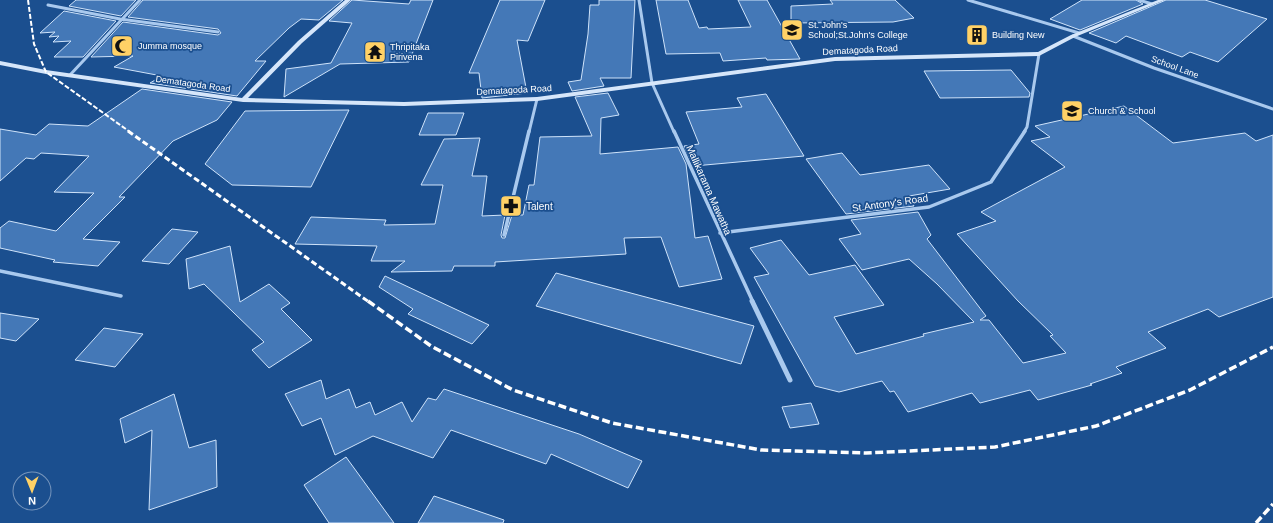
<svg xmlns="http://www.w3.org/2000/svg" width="1273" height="523" viewBox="0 0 1273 523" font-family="Arial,sans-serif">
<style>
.building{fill:#4478b7;stroke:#cfe3fa}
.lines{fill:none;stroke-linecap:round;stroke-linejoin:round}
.street-far2{stroke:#a9c9ee;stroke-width:3}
.street-far1{stroke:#a9c9ee;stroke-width:3.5}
.street{stroke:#a9c9ee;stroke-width:5}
.secondary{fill:#d6e6fa;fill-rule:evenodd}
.rail-far2{stroke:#fff;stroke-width:2;stroke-dasharray:5 2;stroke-linecap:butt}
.rail-far1{stroke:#fff;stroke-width:3;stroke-dasharray:6 3;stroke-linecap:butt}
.rail{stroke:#fff;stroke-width:3.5;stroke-dasharray:8 3.5;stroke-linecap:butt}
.labels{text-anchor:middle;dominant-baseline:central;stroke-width:3.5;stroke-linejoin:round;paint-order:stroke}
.far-poi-label{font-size:9px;fill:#fff;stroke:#1b4f8f;text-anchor:start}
.far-street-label{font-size:9px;fill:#fff;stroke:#1b4f8f}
.street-label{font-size:10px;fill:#fff;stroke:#1b4f8f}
.poi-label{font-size:10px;fill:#fff;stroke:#1b4f8f;text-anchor:start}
</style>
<rect width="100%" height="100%" fill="#1b4f8f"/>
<path class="building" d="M76,0H136L121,16L69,6Z
M143,0H343L319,20L301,19L289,28L255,61H266L237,96L150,83L162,76L114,67L133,56L91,57L123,22L218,35L221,33L218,29L128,17Z
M352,0L409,4L411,0H433L409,62L340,64L284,97L286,69L331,63L352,23L329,21Z
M500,0H545L528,41L517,40L527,93L482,98L479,73H469Z
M599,0H635L631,78H600L604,86L572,91L568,82L581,80L588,34L590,5H599Z
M656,0H688L699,28L707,27L708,29L751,27L738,0H767L800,59L767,60L766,58L723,61L720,53L666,54Z
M830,0H895L914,18L893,22L791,23V6L833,4Z
M1082,0H1136L1143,4L1080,30L1050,19Z
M1166,0H1205L1267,19L1218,62L1190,52L1182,57L1126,36L1116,43L1089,33Z
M64,11L116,21L83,57H54L71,41L53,42L59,36L49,37L55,32L40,33Z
M1011,70L1030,93L1029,97L940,98L924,71Z
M142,89L232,102L217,120L173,141L119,197H125L83,239L120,242L98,266L53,262L55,260L0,248V228L9,221L56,231L94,193L54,192L89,156L41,153L34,159L26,158L0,181V129L36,135L49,124L88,126Z
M608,93L619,115L601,118L600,154L678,147L686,164L695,238L708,236L722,279L679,287L661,237L624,238L626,254L495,262V266H454L452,271L391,272L405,261H371L377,246L295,244L311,217L386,220L384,225L435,224L443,185H421L444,139L480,138L472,176H487L482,216L505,215L501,235L502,238H505L512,215H523L529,185H534L540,137L592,136L575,97Z
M766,94L804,156L694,166L684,146L699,144L686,112L742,107L737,98Z
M1124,106L1173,143L1245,133L1256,141L1273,135V297L1219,317L1208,309L1148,332L1166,348L1116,367L1122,373L1090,384L1092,385L1038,400L1030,390L980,403L972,393L908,412L894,391L890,392L882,381L839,392L815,386L754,277L769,274L750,248L781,240L809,275L855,265L884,305L834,317L856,354L924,336L923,334L974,322L937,284L909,259L862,270L839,239L861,234L851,220L918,212L931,235L927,239L986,316L980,320H989L1023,363L1066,353L1050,336L1053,335L1018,301L957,234L996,221L981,212L1065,167L1031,141L1050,137L1035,126Z
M349,110L311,187L232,185L205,164L245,111Z
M428,113H464L456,135H419Z
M842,153L860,175L929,165L950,189L909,196L914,206L846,214L806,159Z
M172,229L198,232L169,264L142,261Z
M230,246L240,302L269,284L290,303L281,309L312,340L269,368L252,350L264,342L204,284L189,289L186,259Z
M556,273L754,326L741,364L536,306Z
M385,276L489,325L472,344L408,314L413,309L379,287Z
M0,313L39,319L16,341L0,338Z
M104,328L143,334L115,367L75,360Z
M321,380L326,399L349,389L356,408L370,402L375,415L402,402L412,422L428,398L436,400L444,389L579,434L642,461L628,488L551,454L546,464L451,430L433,458L373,436L335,455L321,418L302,426L285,394Z
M174,394L189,448L216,440L217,487L149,510L152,430L125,443L120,419Z
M811,403L819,424L790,428L782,407Z
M346,457L394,523H329L304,485Z
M434,496L504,520L503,523H418Z"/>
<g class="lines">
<path class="street-far2" d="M639,0L652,83L674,132
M968,0L1079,33
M1139,0L1152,4
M48,5L120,19L218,32
M1073,36L1154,68L1273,109
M70,75L140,0
M529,132L537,99
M1024,132L1027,127L1039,54"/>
<path class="street-far1" d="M674,131L753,302
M720,233L929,207L991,182L1025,131
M504,235L529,131
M0,271L121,296"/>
<path class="street" d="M752,301L790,380"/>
<path class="secondary" d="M345,0H351L302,43L248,98L404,102L537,97L835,57L1038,52L1071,35L1158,0H1165L1075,37L1039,56L835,61L537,101L404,106L243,102L46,74L0,65V61L46,70L242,98L298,41Z"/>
<path class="rail-far2" d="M28,0L34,44L46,72L130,132"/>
<path class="rail-far1" d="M128,131L369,302"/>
<path class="rail" d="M368,301L431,346L513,390L612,423L761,450L866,453L995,447L1096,426L1190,390L1273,347
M1256,523L1273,504"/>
</g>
<defs>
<g id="school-square" transform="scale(1.15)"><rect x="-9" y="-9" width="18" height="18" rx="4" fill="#ffd166" stroke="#1b4f8f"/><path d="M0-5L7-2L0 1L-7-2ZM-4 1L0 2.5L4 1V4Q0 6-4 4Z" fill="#111"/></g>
<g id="building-square" transform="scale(1.15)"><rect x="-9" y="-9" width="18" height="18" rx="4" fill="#ffd166" stroke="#1b4f8f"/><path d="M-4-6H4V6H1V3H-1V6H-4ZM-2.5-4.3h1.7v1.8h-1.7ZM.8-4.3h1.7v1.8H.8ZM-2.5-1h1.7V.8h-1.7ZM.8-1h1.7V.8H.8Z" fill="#111"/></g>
<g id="mosque-square" transform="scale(1.15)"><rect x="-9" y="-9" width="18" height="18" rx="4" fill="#ffd166" stroke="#1b4f8f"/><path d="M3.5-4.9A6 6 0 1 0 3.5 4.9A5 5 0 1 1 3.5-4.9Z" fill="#111"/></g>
<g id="temple-square" transform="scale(1.15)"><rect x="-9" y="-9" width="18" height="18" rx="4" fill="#ffd166" stroke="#1b4f8f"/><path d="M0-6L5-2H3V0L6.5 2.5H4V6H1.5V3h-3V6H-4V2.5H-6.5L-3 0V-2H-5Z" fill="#111"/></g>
<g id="pharmacy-square" transform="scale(1.15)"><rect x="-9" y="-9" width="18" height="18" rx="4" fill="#ffd166" stroke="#1b4f8f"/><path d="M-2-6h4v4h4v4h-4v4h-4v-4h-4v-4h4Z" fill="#111"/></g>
</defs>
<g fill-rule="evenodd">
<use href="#school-square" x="792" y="30"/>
<use href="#building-square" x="977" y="35"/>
<use href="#mosque-square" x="122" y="46"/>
<use href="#temple-square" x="375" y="52"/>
<use href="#school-square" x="1072" y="111"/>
<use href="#pharmacy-square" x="511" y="206"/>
</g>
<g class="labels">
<g class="far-poi-label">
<text x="808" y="25">St. John's<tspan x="808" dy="10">School;St.John's College</tspan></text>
<text x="992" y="35">Building New</text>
<text x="138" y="46">Jumma mosque</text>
<text x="390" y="47">Thripitaka<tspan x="390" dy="10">Pirivena</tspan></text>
<text x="1088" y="111">Church &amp; School</text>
</g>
<g class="far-street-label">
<text transform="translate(860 50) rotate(-3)">Dematagoda Road</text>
<text transform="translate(1175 67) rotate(20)">School Lane</text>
<text transform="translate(193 84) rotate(8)">Dematagoda Road</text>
<text transform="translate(514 90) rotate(-3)">Dematagoda Road</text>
</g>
<g class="street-label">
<text transform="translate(709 190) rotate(66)">Mallikarama Mawatha</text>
<text transform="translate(890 203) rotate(-8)">St.Antony's Road</text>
</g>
<g class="poi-label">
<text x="526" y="206">Talent</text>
</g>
</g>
<g transform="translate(32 491) rotate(179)"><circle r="19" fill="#1b4f8f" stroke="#7695bc"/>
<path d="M0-3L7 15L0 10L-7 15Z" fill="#ffd166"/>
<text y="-6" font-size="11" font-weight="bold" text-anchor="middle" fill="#ffffff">N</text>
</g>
</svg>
